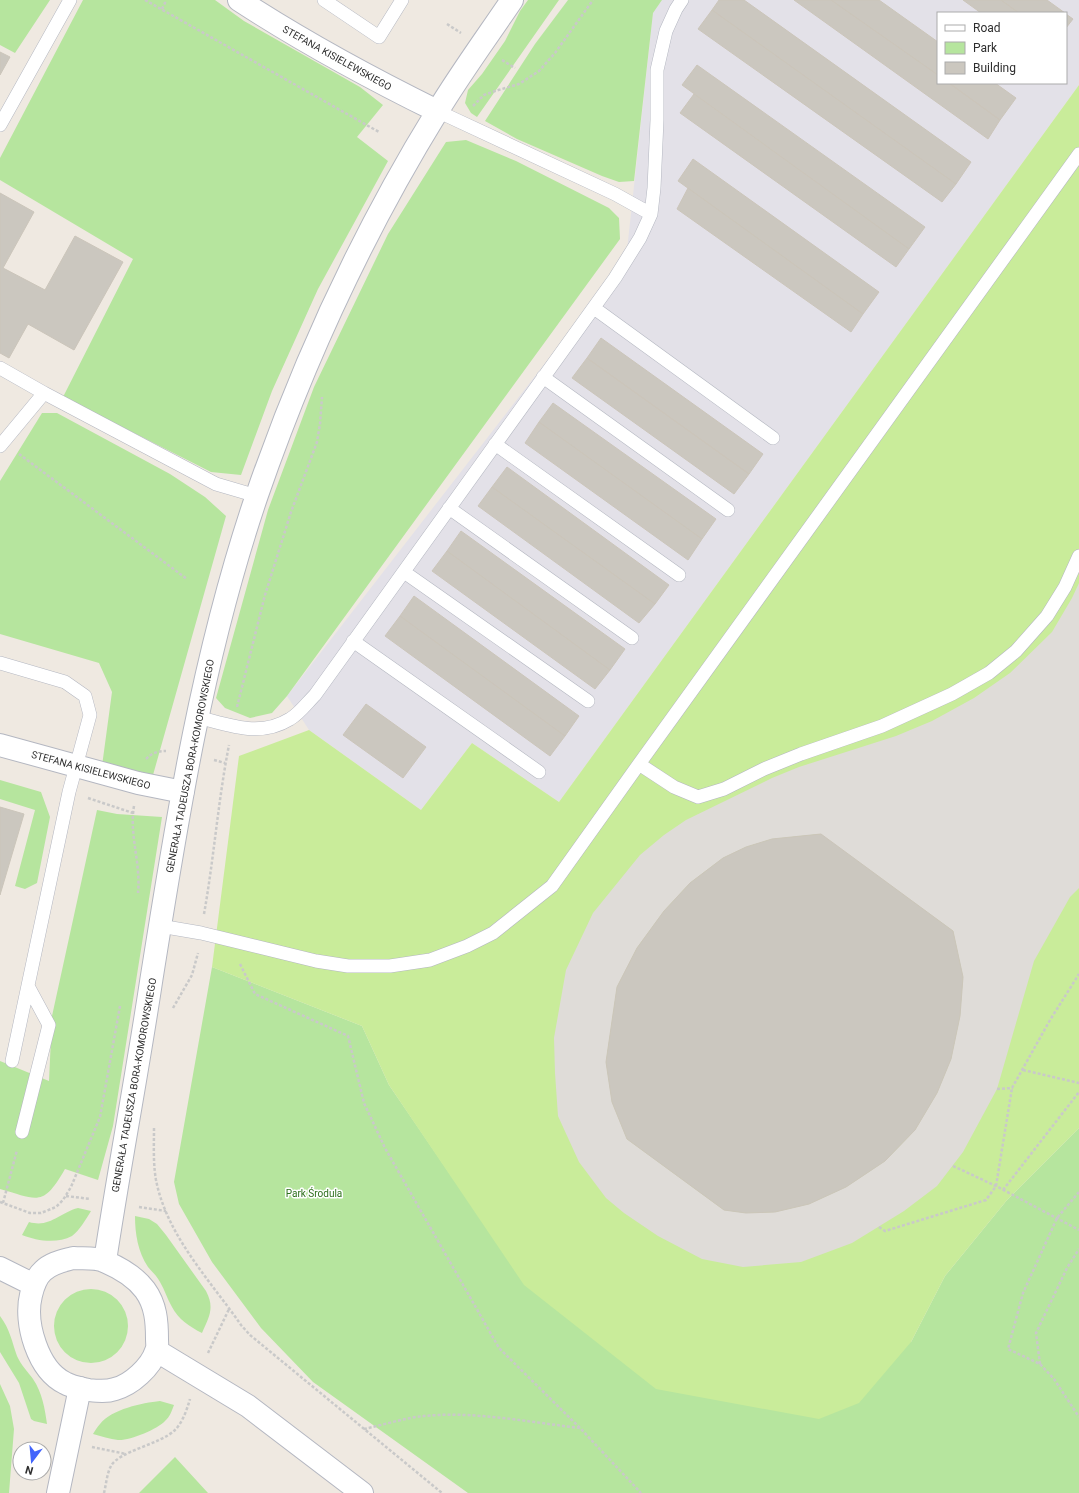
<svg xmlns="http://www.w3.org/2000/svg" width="1079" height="1493" viewBox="0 0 1079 1493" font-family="Roboto,sans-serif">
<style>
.industrial{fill:#e3e1e8;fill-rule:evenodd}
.green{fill:#b6e59e}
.pitch{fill:#c9ec9a}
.plaza{fill:#dfdcd8;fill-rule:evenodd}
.building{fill:#cbc7bf;stroke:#cbc5ba}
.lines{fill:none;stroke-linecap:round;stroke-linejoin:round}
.service-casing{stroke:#b4b7c1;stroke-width:14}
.minor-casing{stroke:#b4b7c1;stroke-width:24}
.tertiary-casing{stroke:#b4b7c1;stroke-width:24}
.path{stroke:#c9c9c9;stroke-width:2.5;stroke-dasharray:3 2;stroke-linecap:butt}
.service{stroke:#fff;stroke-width:13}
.minor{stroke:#fff;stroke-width:22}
.tertiary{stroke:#fff;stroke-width:22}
.labels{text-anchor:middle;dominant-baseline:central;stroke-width:3;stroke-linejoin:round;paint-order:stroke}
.street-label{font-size:10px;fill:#2e2e2e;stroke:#fff}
.park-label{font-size:10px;fill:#2c6e1b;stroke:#fff}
</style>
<rect width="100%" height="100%" fill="#efe9e1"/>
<path class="industrial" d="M662,0H1079V85L559,802L472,743L421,810L309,730L287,696L626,259L653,13ZM938,13H1066V83H938Z"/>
<path class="green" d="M0,0H50L15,53L0,45Z
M83,0H215L244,21L360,87L383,105L357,137L388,161L318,289L272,391L241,475L211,472L63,397L133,259L0,180V158Z
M528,0H559L477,117L471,113L465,103L468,90L482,74L505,41L520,11Z
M568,0H662L653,13L634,181L619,182L602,176L517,139L485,121L535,44Z
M466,140L516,161L609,208L619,218L620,239L287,696L272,713L250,718L225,708L216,698L268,510L314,387L388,234L446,142Z
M42,413H57L170,474L205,497L226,516L153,775L102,766L112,692L99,663L0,634V481Z
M0,780L41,792L50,817L37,883L25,889L15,886L35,810L0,799Z
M97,810L117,814L162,817L113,1126L98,1180L65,1169C43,1207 39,1200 0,1189V1061L49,1081L52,1016Z
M212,967L362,1026L389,1085L456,1183L911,1342L945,1276L1007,1200L1079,1128V1493H468L313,1382L261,1328L212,1262L179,1204L174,1182Z
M78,1208L91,1211C86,1219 80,1230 72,1236C57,1244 37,1241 22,1235L29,1222C50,1228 59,1213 78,1208Z
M135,1216L149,1219L157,1224L166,1235L206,1291C215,1308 209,1317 202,1333C190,1327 178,1319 172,1307C167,1299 165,1290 160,1282C157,1276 152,1272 148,1267C138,1252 135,1234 135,1216Z
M54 1326a37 37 0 1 1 74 0a37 37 0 1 1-74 0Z
M0,1316C10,1329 12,1342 17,1356C21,1365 28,1372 33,1379C42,1392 45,1409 47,1424L34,1421L31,1419L19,1383L0,1352Z
M0,1384L10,1406L14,1429L9,1493H0Z
M160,1401L174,1405C172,1410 170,1417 165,1421C158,1429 129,1441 118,1440C110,1439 101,1436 93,1434C95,1431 97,1427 100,1424C112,1409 142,1403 160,1401Z
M175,1457L208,1493H139Z"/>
<path class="pitch" d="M1079,85V1128L1007,1200L945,1276L911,1342L859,1403L819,1419L656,1389L524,1285L389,1085L362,1026L212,967L239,756L309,730L421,810L472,743L559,802Z"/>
<path class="plaza" d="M1079,583V888L1070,897L1034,961L997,1089L963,1152L937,1186L904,1211L852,1243L801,1262L743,1267L702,1259L658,1236L624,1213L606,1198L579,1162L558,1116L555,1073L554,1038L566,970L593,913L640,855L664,835L686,820L772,778L799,767L896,736L932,721L974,698L1010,673L1052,632L1072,598ZM820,834L953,931L963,977L960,1016L951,1059L937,1093L915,1130L885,1161L846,1187L809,1204L775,1212L746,1213L724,1210L627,1139L612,1102L606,1062L617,987L637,948L664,911L690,883L723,858L746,847L772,839Z"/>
<path class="building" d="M719,0H744L971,162L956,184L712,10Z
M794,0H831L938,75V83H949L1000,120L988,139Z
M831,0H879L938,42V75Z
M963,0H1001L1019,13H981Z
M1001,0H1047L1065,13H1019Z
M712,10L956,184L942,202L698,29Z
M1066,14L1073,19L1066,28Z
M0,52L10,57L0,75Z
M697,65L925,227L909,249L682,85Z
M949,83H995L1016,98L1000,120Z
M694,94L909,249L896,267L680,113Z
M693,159L879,292L863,314L678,181Z
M688,188L863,314L851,332L677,209Z
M0,193L34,212L3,268L45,290L75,236L123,262L74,350L28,324L9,358L0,353Z
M601,338L763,454L749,474L587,358Z
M587,358L749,474L734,494L572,378Z
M553,403L716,519L702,539L539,422Z
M539,422L702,539L688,560L525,443Z
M507,467L669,585L655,604L492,487Z
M492,487L655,604L639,623L478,506Z
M461,531L625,649L610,670L447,551Z
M447,551L610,670L595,689L432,571Z
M414,596L579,716L565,736L400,616Z
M400,616L565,736L550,756L385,636Z
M366,704L426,747L403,778L343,735Z
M0,807L24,814L0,895Z
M821,834L953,931L963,977L960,1016L951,1059L937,1093L915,1130L885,1161L846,1187L809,1204L775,1212L746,1213L724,1210L627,1139L612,1102L606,1062L617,987L637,948L664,911L690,883L723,858L746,847L772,839Z"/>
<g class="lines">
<g class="service-casing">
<path id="service" d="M324,0L379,37L402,0
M437,111L615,194L651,214
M0,125L70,0
M594,308L773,438
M0,368L44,393
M543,377L728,510
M495,444L679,575
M0,446L44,393L216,484L257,496
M449,508L632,638
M404,572L588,701
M353,641L539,772
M0,663L65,682L85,696L90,715L69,792L12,1061
M197,717C230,725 259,738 290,719C299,714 307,703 315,695L615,278L640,238L651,214L654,188L657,120V70L666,31L676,9L682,0
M639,764L674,787L698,797L724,789L764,769L801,754L882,726L952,694L989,673L1016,651L1047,616L1065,587L1079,556
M160,926L201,933L316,961L348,966H390L430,960L467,946L493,933L552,886L639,764L1079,154
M22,1132L49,1025L28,986"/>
</g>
<g class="minor-casing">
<path id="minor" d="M239,0C302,41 370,78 437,111
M0,745L138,783L183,792
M105,1261C119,1168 137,1075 151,982C177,818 203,653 257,495C303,362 363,232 437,112C460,74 487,37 512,0
M58,1493L80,1388"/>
</g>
<g class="tertiary-casing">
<path id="tertiary" d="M73,1258C83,1259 97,1257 106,1262C120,1268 136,1278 145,1290C156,1305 157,1322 157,1339C157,1343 158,1348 156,1351C151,1367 131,1385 115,1389C106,1392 98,1391 88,1390C80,1388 72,1387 65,1383C38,1370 24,1323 31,1295C33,1287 36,1277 43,1271C51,1263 62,1261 73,1258Z
M0,1268L34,1285
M157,1351L248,1406L362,1493"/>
</g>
<path class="path" d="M145,0L379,132
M162,9L165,3V0
M447,24L461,33
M502,60L515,68
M473,106L484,95L495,91L519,84L539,71L555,53L593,0
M19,454L187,579
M237,707L265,595L291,512L317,442L320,424L322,397
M146,759C152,753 157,751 166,751
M214,760L225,763
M88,798L133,813
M134,806C129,835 141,863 138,893
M204,914C214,858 218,801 229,745
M240,964L255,994L348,1036L364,1103L385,1148L499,1348L580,1428L641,1493
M173,1008L192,975L198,953
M1023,1070L1079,1083
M997,1089L1012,1088L1050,1020L1079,974
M154,1128C154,1145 153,1163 156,1180C167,1236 210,1280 241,1325L250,1335L442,1493
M953,1166L996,1186L1079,1230
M1003,1190L1079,1092
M1079,1192L1057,1218L1023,1293L1008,1349L1040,1364L1054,1379L1079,1417
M66,1196L90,1199
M0,1202L30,1213H41L56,1207L63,1200L71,1187L100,1117L120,1006
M3,1203L17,1150
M139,1207L166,1211
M879,1227L885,1231L986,1200L996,1186L1012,1088
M208,1353L229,1309
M1040,1364L1036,1333L1067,1268L1079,1249
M364,1429C383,1425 404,1418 424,1416C475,1411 528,1422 580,1428
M92,1447L126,1454
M104,1493C106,1485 107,1473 111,1466C119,1451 161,1444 175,1430C183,1422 187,1409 190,1399"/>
<use href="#service" class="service"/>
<use href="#minor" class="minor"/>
<use href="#tertiary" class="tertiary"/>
</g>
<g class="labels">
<g class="street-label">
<text transform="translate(337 58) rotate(29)">STEFANA KISIELEWSKIEGO</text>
<text transform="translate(190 766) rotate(-79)">GENERAŁA TADEUSZA BORA-KOMOROWSKIEGO</text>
<text transform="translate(91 770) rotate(15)">STEFANA KISIELEWSKIEGO</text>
<text transform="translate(134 1085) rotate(-80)">GENERAŁA TADEUSZA BORA-KOMOROWSKIEGO</text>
</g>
<g class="park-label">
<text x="314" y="1193">Park Środula</text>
</g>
</g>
<rect x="937" y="12" width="130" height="72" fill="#ffffff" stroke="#ababab"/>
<rect x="945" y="25" width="20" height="6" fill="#ffffff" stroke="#ababab"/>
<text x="973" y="32" font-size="12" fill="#2e2e2e">Road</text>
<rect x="945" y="42" width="20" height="12" fill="#b6e59e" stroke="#ababab"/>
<text x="973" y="52" font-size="12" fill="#2e2e2e">Park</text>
<rect x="945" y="62" width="20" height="12" fill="#cbc7bf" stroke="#ababab"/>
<text x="973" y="72" font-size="12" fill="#2e2e2e">Building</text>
<g transform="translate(32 1461) rotate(196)"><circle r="19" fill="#ffffff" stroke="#ababab"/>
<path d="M0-3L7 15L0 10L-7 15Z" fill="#4264fb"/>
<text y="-6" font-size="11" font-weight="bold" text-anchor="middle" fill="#2e2e2e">N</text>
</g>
</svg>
